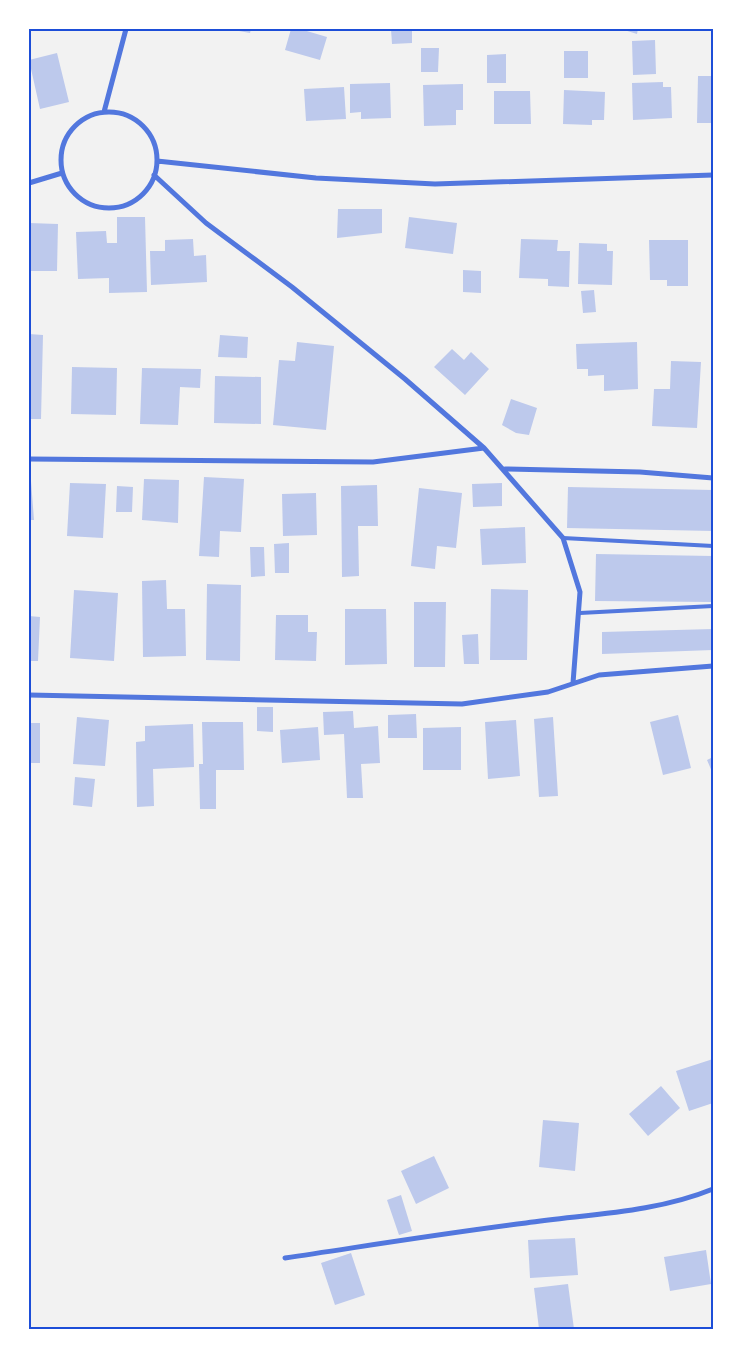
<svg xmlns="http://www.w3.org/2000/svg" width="742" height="1358" viewBox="0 0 742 1358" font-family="'Work Sans',sans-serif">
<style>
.building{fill:#bdc9ec}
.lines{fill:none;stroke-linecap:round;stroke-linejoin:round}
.service{stroke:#5277de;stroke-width:4}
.minor{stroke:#5277de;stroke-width:5}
.neatline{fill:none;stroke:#1d4ed8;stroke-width:2}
</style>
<rect width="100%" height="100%" fill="#f2f2f2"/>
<path class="building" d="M228,29H251L250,33Z
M291,29H300L327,37L320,60L285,50Z
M391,29H412V43L392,44Z
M621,29H638L637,34Z
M655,40L656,74L633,75L632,41Z
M421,48H439L438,72H421Z
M564,51H588V78H564Z
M57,53L69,102L40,109L29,60Z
M506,54V83H487V55Z
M698,76H713V123H697Z
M663,82V87H671L672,118L633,120L632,83Z
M390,83L391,118L361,119V112L350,113V84Z
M463,84V110H456V125L424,126L423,85Z
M344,87L346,119L306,121L304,89Z
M564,90L605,92L604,120H592V125L563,124Z
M494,91H530L531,124H494Z
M338,209H382V233L337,238Z
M117,217H145L147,292L109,293V278L78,279L76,232L106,231L107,243H117Z
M409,217L457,223L453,254L405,248Z
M29,223L58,224L57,271H29Z
M193,239L194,256L206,255L207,282L151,285L150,251H165V240Z
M521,239L558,240L557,251H570L569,287L548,286V279L519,278Z
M649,240H688V286H667V280H650Z
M579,243L607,244V251H613L612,285L578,284Z
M463,270L481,271V293L463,292Z
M594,290L596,312L583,313L581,291Z
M29,334L43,335L41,419H29Z
M220,335L248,337L247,358L218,357Z
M297,342L334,346L326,430L273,425L279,360L295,361Z
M637,342L638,389L604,391V375L588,376V369H577L576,344Z
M452,349L464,360L471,352L489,369L465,395L434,367Z
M671,361L701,362L697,428L652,426L654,389H670Z
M72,367L117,368L116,415L71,414Z
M142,368L201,369L200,388L180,387L178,425L140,424Z
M215,376L261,377V424L214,423Z
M511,399L537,408L529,435L516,433L502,425Z
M204,477L244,479L241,532L220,531L219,557L199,556Z
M144,479L179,480L178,523L142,520Z
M29,481H31L34,520H29Z
M70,483L106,484L103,538L67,536Z
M502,483V506L473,507L472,484Z
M377,485L378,526H358L359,576L342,577L341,486Z
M117,486L133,487L132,512H116Z
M568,487L713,490V531L567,528Z
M419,488L462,493L456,548L437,546L435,569L411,566Z
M316,493L317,535L283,536L282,494Z
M525,527L526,563L482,565L480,529Z
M289,543V573H275L274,544Z
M250,547H264L265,576L251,577Z
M596,554L713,556V602L595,601Z
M166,580L167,609H185L186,656L143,657L142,581Z
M207,584L241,585L240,661L206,660Z
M491,589L528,590L527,660H490Z
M74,590L118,593L114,661L70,658Z
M414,602H446L445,667H414Z
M345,609H386L387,664L345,665Z
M276,615H308V632H317L316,661L275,660Z
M29,616L40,617L38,661H29Z
M713,629V650L602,654V632Z
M478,634L479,664H464L462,635Z
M257,707H273V732L257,731Z
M353,711L354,728L378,726L380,763L361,764L363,798H347L344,734L324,735L323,712Z
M416,714L417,738H388V715Z
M678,715L691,768L663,775L650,722Z
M77,717L109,720L105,766L73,764Z
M553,717L558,796L539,797L534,719Z
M516,720L520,776L488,779L485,722Z
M202,722H243L244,770H216V809H200L199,764H203Z
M29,723H40V763H29Z
M193,724L194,767L153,769L154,806L137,807L136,742L145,741V726Z
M318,727L320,760L282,763L280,730Z
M461,727V770H423V728Z
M713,757V774L707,760Z
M75,777L95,779L92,807L73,805Z
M713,1059V1103L689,1111L676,1071Z
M661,1086L680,1108L648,1136L629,1114Z
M543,1120L579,1123L575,1171L539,1167Z
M434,1156L449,1188L416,1204L401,1171Z
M401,1195L412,1231L399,1235L387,1200Z
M575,1238L578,1275L530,1278L528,1240Z
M706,1250L711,1284L670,1291L664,1257Z
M351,1253L365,1295L335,1305L321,1263Z
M568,1284L574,1329H539L534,1288Z"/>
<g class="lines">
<path class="service" d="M563,538L713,546
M580,613L713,606"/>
<path class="minor" d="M104,112L126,29
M61 160a48 48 0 1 1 96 0a48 48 0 1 1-96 0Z
M157,161L316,178L435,184L713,175
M154,175L206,223L292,287L405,379L484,448L563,538L580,592L573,683
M29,183L62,173
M29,459L373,462L484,448
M505,469L640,472L713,478
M29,695L462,704L548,692L599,675L713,666
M285,1258C366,1246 446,1233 526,1223C589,1214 654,1213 713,1189"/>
</g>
<rect width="742" height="1358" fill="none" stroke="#ffffff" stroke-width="60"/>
<rect x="30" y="30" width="682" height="1298" class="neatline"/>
</svg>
